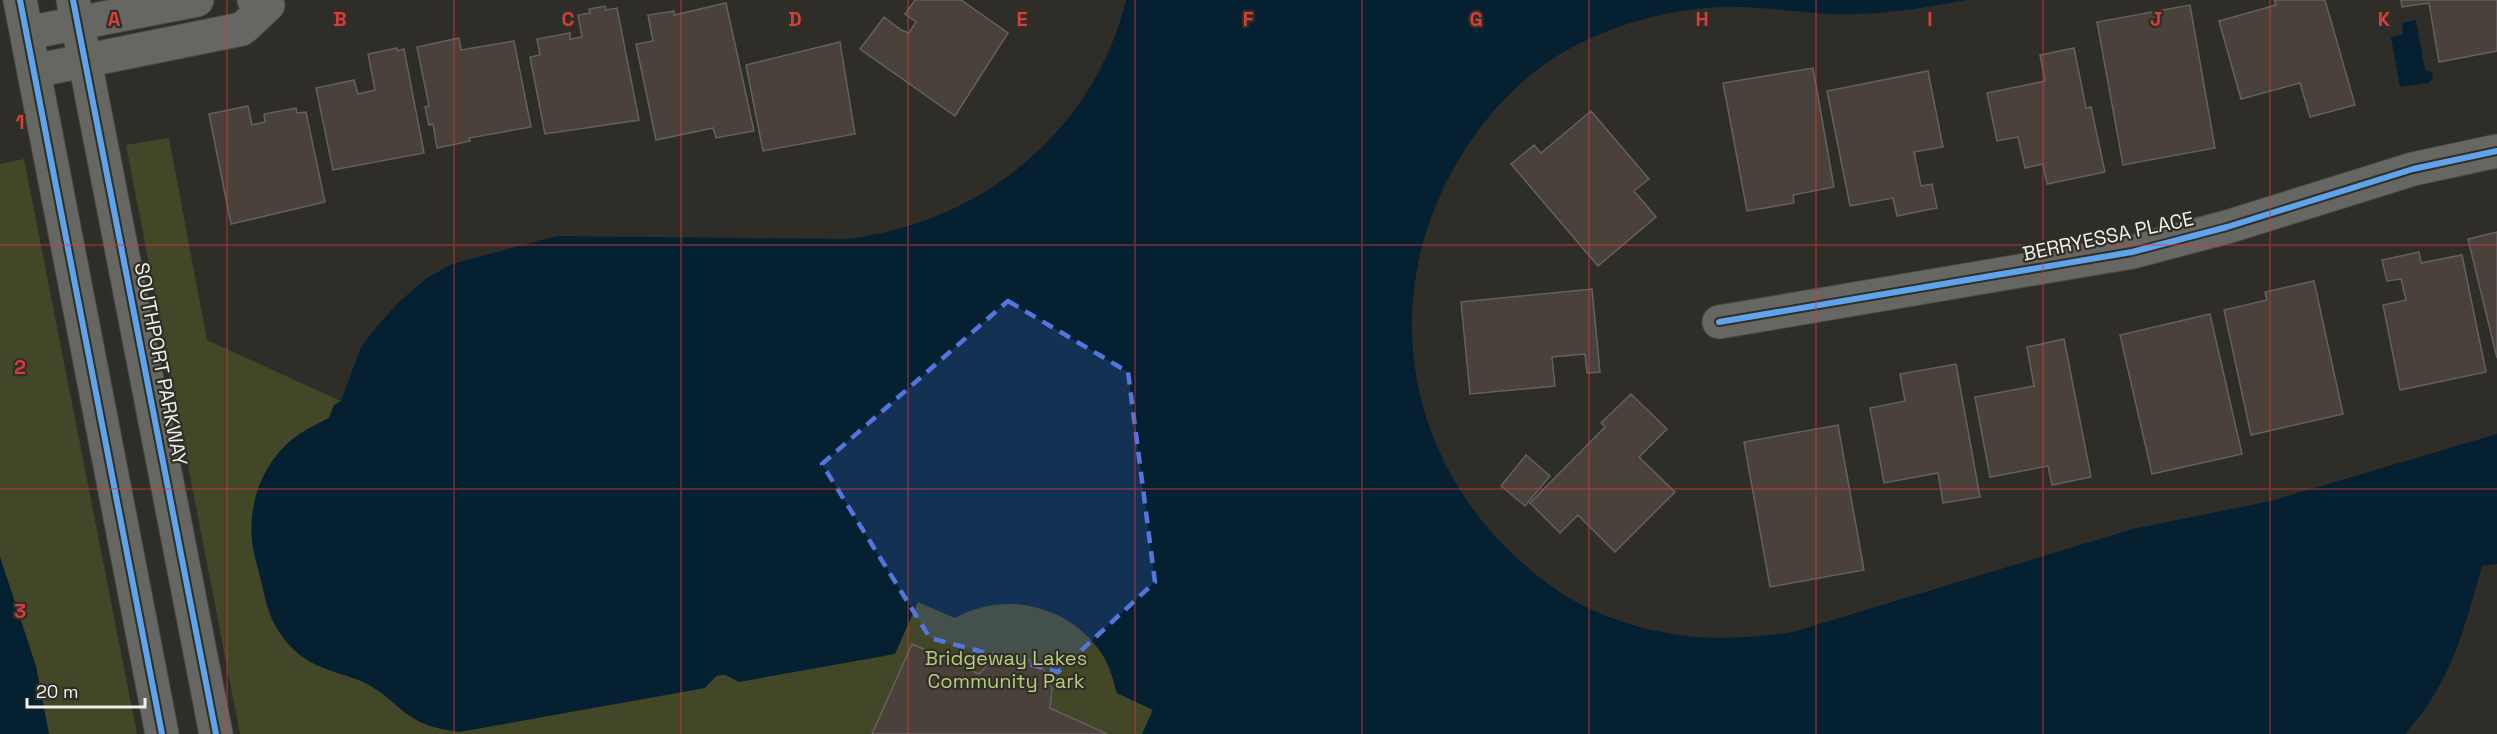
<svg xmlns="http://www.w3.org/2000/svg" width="2497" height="734" viewBox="0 0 2497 734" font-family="'Space Grotesk',sans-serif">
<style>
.green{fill:#414727}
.water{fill:#042031}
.building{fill:#4a413b;stroke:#63615d;stroke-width:1.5}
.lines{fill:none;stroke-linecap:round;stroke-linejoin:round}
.street-casing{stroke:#4a4a45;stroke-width:35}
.secondary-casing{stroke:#4a4a45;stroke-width:35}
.street{stroke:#666663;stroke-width:33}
.secondary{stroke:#666663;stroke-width:33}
.cycleway-casing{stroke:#302f26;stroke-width:10}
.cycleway{stroke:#60a3ed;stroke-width:6}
.marked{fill:#5276dd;fill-opacity:0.2;stroke:#5276dd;stroke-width:4.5;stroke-dasharray:12 8;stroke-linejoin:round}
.grid{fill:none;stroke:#d93c3c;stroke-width:1.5;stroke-opacity:0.55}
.labels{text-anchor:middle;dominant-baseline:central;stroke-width:4.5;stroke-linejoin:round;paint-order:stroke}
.street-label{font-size:20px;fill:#f1f0eb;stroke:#302f26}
.park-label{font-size:20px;fill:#bcca80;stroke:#302f26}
.grid-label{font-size:20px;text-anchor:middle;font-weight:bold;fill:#d93c3c;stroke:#302f26;stroke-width:4.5;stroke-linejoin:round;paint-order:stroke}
</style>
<rect width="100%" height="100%" fill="#2e2d28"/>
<path class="green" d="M169,138L207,340L341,401L334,405L329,418L301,433L284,447L252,519V541L266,603L272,621L282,636L369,685L387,696L407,714L712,679C719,674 725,674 733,678L918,602L955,618C1005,590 1070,605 1102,654C1110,666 1114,680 1117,693L1153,710L1142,734H240L126,145Z
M24,159L137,734H0V164Z"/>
<path class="water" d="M1126,0H1966C1930,7 1893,13 1856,14C1807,16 1754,3 1706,8C1662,12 1614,25 1575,46C1521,73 1478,122 1450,175C1382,304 1407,450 1510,552C1533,573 1561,596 1590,609C1659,640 1719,643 1793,632L2133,529L2271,501L2497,434V564L2482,566C2463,632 2452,681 2405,734H1142L1153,710L1117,693C1113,680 1110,666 1102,654C1070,605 1005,590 955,618L918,602L895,654L739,682L726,675H717L705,688L459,732C440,729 423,726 407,714C395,705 385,694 371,686C346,672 316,672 293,649C272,628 266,603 260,576C257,564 253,552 252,540C248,498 266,456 301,433C310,427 320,423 329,418L334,405L341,401L361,347L378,325L400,301L427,278L452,264L557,236L844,239C978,225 1094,133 1126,0Z
M2416,20L2425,70L2432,72L2433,79L2428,83L2400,87L2391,37L2403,34L2402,23Z
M0,557L36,666L49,734H0Z"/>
<path class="building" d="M915,0H961L1008,33L955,116L860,49L884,17L901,30L909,33L916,22L905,14Z
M2274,0H2325L2355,105L2310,117L2300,83L2241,99L2219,21L2276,5Z
M2401,0H2497V51L2439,62L2429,3L2402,7Z
M726,3L754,131L716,138L713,128L656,140L636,44L653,41L648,15L674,11V15Z
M2190,5L2215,148L2123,165L2097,22Z
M605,6L606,10L617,8L639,120L545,134L530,57L540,55L537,39L570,33V39L582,37L578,15L590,13L589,9Z
M459,38L461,50L514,41L531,127L469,138L470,141L437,148L433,124L429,125L425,107L429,106L417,47Z
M840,42L855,134L763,151L746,65Z
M397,48V51L404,49L424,153L333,170L316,88L354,80L358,94L375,90L368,54Z
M2074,48L2086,108L2091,107L2105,172L2047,184L2043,164L2025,168L2018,137L1997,141L1987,93L2045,81L2040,55Z
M1813,68L1834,187L1793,195L1794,203L1747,211L1723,83Z
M1928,71L1943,147L1914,152L1921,186L1932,184L1937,208L1897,216L1893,198L1850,206L1827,91Z
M248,106L252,125L265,122L264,114L296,108L297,113L306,112L325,202L231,224L209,114Z
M1591,111L1649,179L1634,191L1656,217L1598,266L1511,164L1534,145L1541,153Z
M2497,232V358L2468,239Z
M2419,252L2421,263L2462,255L2486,372L2400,390L2383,305L2406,300L2401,279L2387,281L2382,260Z
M2314,281L2343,414L2251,435L2224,310L2267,300L2265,292Z
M1592,289L1600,372L1587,373L1585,354L1552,357L1555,386L1470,394L1461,302Z
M2210,314L2242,454L2152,474L2120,335Z
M2064,339L2091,477L2052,485L2048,466L1990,477L1975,397L2034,386L2027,347Z
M1956,364L1980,497L1943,503L1938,473L1884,483L1870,408L1905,401L1900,374Z
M1631,394L1667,429L1639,457L1675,492L1615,552L1578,515L1560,533L1530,503L1605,427L1601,423Z
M1838,425L1864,570L1770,587L1744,442Z
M1526,455L1550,476L1525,506L1501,486Z
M912,644L979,674L994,658L1018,655L1042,666L1052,688L1050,708L1107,734H872Z"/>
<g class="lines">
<g class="street-casing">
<path id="street" d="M27,33L197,0
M34,71L242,29L268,5L254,0
M1719,322L2132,252L2227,227L2413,169L2497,151"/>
</g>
<g class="secondary-casing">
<path id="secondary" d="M20,0L162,734
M73,0L216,734"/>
</g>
<use href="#street" class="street"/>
<use href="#secondary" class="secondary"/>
<g class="cycleway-casing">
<path id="cycleway" d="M20,0L162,734
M73,0L216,734
M1719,322L2132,252L2227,227L2413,169L2497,151"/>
</g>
<use href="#cycleway" class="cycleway"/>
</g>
<path class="marked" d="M1008,301L1128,372L1155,582L1058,672L930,638L822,464Z"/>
<path class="grid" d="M227,0V734M454,0V734M681,0V734M908,0V734M1135,0V734M1362,0V734M1589,0V734M1816,0V734M2043,0V734M2270,0V734M0,245H2497M0,489H2497"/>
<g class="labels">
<g class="street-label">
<text transform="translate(2108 236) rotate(-12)">BERRYESSA PLACE</text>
<text transform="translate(161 364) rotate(79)">SOUTHPORT PARKWAY</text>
</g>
<g class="park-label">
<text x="1006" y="658">Bridgeway Lakes<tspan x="1006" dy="23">Community Park</tspan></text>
</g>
</g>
<g class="grid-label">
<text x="114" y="26">A</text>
<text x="340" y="26">B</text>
<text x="568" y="26">C</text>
<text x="795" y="26">D</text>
<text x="1022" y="26">E</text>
<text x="1248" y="26">F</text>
<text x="1476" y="26">G</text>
<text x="1702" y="26">H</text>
<text x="1930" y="26">I</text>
<text x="2156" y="26">J</text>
<text x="2384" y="26">K</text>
<text x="20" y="129">1</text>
<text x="20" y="374">2</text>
<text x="20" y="618">3</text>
</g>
<path d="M27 698v9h118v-9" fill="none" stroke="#f1f0eb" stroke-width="3"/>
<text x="36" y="698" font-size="18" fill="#f1f0eb" stroke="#302f26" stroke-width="4.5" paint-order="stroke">20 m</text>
</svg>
